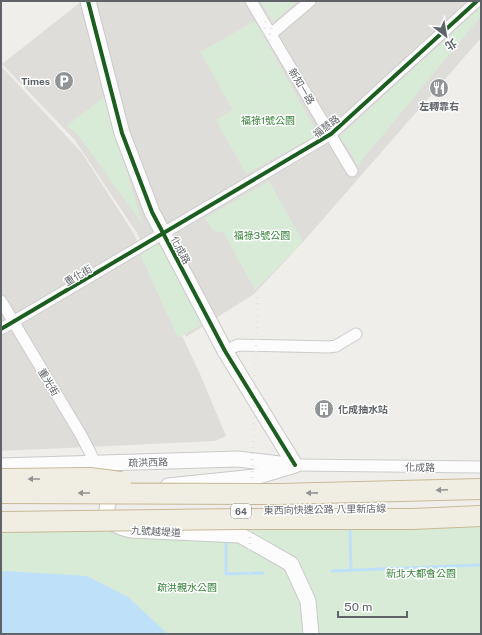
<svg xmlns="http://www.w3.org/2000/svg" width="482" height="635" viewBox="0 0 482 635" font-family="'Public Sans','Noto Sans TC',sans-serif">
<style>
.industrial{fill:#dfddda}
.green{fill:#d8ebd6}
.water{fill:#bfe0f9}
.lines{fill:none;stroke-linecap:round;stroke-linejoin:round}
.stream{stroke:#bfe0f9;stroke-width:3}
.street-casing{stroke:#cbcccc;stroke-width:13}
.secondary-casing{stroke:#cacacb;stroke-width:17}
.street{stroke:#fdfcfc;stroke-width:11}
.secondary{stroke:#fdfcfc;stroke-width:15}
.rail{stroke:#e4e4e4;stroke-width:3;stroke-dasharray:1 5;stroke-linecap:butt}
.highway-bridge-casing{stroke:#c8b996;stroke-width:22;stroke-linecap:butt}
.highway-bridge{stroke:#f0ede3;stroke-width:20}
.cycleway-casing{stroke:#fff;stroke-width:6}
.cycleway{stroke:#1b5e20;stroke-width:4}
.oneway{fill:#929393}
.labels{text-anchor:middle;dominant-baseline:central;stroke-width:3;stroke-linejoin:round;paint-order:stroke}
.shield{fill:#fff;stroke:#8f9295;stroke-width:1}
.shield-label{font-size:9px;font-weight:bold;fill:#5f6368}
.poi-label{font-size:10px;font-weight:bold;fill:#5f6368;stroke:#fff;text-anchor:end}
.street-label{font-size:10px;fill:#5f6368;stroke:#fff}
.park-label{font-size:10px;fill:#348238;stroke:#fff}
</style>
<rect width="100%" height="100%" fill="#efeeea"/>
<path class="industrial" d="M82,1H481V38L303,242L254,294L186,337L137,233L74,139L2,64Z
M1,66L82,153L134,234L200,374L226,436L215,441L1,451Z"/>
<path class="green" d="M260,1H298L273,22Z
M481,7V16L358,165L340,136Z
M255,21L318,134L246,174L216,120L233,110L200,52Z
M104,97L143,225L79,136L67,126Z
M269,181L303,242L255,290L223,232L213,231L205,218Z
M158,243L203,324L178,338L140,254Z
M481,512V634H1V521Z"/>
<path class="water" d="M6,571L87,576L128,597L168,634H1V572Z"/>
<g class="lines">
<path class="stream" d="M350,530L351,570
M226,541V574L263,573
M332,571L481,565"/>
<g class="street-casing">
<path id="street" d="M251,1L352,171
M271,34L310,1
M1,301L81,435L96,464
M1,329L331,134L477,1
M225,351L238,345L329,347L336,346L356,334
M295,465L481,467"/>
</g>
<g class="secondary-casing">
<path id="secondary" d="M88,1L122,133L152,212L225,351L295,465
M1,466L238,459L288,465
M168,486L255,477L295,465
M120,491H114C100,514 107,525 131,530L240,535L291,564L308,601L311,634"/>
</g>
<use href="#street" class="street"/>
<use href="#secondary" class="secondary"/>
<path class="rail" d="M257,118L260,58L269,1
M247,634L264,93L270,34L277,1"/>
<g class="highway-bridge-casing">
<path id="highway-bridge" d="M1,479L90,478L121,482
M1,493L278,494L481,489
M1,522L240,519H412L481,516"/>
</g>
<use href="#highway-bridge" class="highway-bridge"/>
<g class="cycleway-casing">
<path id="cycleway" d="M88,1L122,133L152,212L225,351L295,465
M1,329L331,134L477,1"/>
</g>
<use href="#cycleway" class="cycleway"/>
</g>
<defs><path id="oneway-solid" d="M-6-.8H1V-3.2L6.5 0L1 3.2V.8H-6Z"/></defs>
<g class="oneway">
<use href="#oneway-solid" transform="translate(34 479) rotate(180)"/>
<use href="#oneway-solid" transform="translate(442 490) rotate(178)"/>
<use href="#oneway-solid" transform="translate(84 493) rotate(-180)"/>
<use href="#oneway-solid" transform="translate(312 493) rotate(179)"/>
</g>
<defs>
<g id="parking-disc" transform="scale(1)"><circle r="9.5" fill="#919496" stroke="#fff"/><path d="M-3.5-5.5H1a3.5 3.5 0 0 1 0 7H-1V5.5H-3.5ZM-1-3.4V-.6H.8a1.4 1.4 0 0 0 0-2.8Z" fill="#fff"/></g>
<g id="restaurant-disc" transform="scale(1)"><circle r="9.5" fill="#919496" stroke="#fff"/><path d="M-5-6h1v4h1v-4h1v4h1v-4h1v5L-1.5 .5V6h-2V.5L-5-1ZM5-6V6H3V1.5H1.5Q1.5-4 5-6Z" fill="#fff"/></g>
<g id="building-disc" transform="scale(1)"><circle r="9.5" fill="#919496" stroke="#fff"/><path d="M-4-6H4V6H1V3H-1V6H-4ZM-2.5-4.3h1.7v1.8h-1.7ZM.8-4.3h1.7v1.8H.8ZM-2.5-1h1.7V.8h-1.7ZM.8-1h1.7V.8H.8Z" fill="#fff"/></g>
</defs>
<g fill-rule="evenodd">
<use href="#parking-disc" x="64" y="81"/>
<use href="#restaurant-disc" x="439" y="88"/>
<use href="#building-disc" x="324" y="409"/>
</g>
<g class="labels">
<rect class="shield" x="231" y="504" width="20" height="14" rx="3"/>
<g class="shield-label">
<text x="241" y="511">64</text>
</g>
<g class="poi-label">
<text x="50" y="81">Times</text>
<text x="439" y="106" text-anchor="middle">左轉靠右</text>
<text x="338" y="409" text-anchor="start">化成抽水站</text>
</g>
<g class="street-label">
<text transform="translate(302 86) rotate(59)">新知一路</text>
<text transform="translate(326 126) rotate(-37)">福慧路</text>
<text transform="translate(181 250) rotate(62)">化成路</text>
<text transform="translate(78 275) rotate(-30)">重化街</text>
<text transform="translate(49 382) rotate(59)">重光街</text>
<text transform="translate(148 462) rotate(-2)">疏洪西路</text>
<text transform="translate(420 467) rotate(1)">化成路</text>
<text transform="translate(325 509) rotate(-1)">東西向快速公路 八里新店線</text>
<text transform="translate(156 531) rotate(3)">九號越堤道</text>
</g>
<g class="park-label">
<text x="268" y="120">福祿1號公園</text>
<text x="262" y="235">福祿3號公園</text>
<text x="421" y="573">新北大都會公園</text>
<text x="187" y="587">疏洪親水公園</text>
</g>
</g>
<rect width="482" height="635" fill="none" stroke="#5f6368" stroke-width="4"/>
<g transform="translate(446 36) rotate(149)" stroke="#ffffff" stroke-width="3" paint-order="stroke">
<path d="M0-3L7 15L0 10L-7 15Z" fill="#5f6368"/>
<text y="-6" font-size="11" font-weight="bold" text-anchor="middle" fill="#5f6368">北</text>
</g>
<path d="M338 611v6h69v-6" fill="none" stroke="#5f6368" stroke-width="2"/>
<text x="344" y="611" font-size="12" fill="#5f6368" stroke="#ffffff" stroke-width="3" paint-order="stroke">50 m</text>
</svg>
